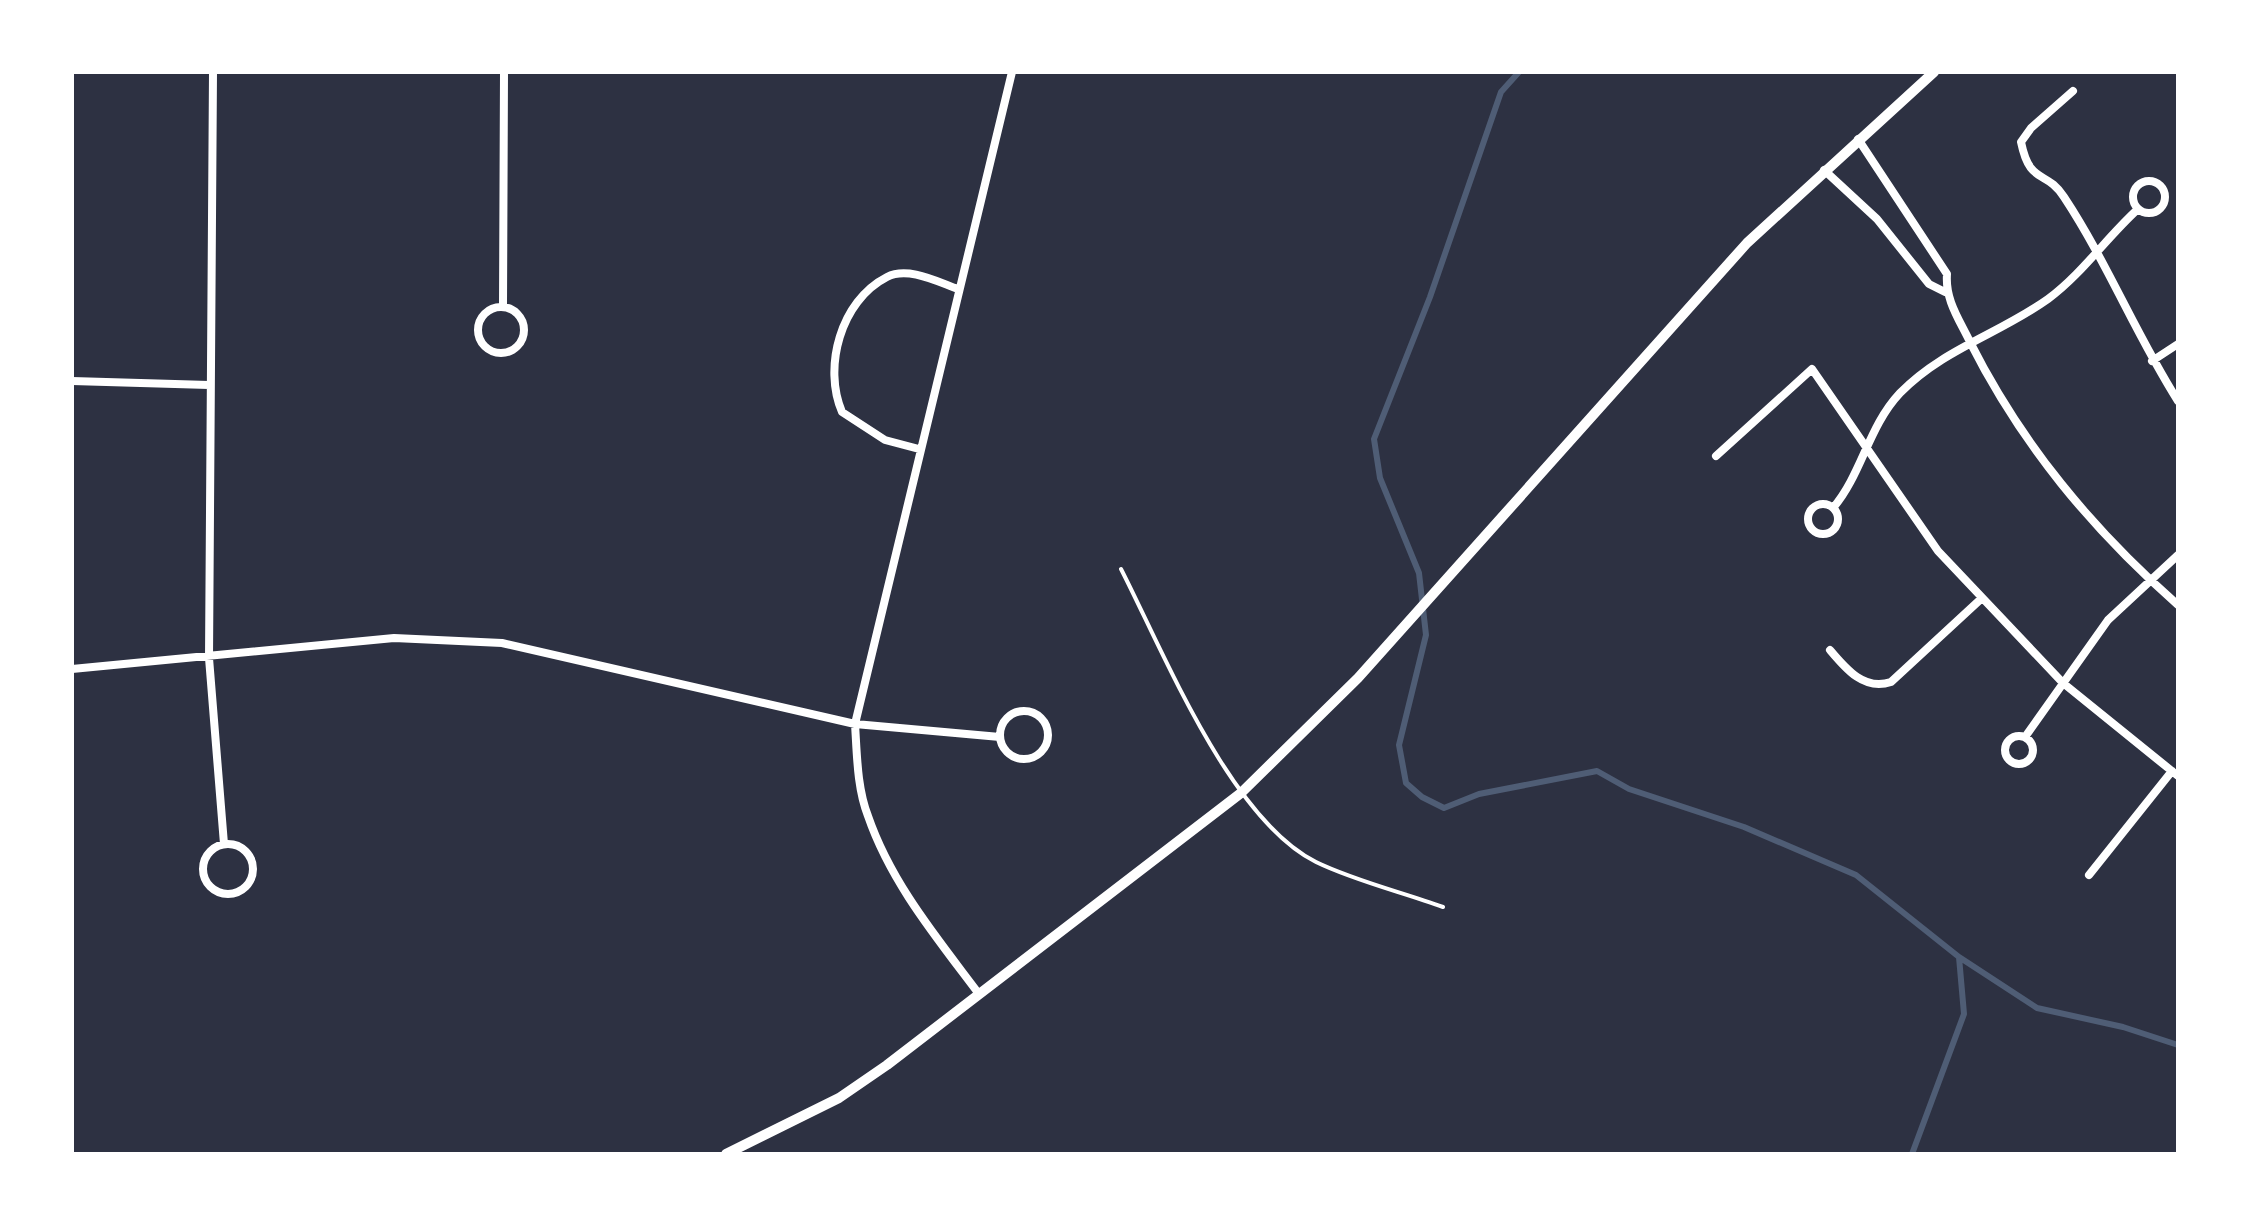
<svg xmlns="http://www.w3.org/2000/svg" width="2250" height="1226" viewBox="0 0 2250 1226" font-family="Commissioner,sans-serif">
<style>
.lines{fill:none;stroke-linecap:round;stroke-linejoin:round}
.stream{stroke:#4f5d75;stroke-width:6}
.service{stroke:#fff;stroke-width:4}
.minor{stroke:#fff;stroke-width:8}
.tertiary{stroke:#fff;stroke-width:10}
</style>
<rect width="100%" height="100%" fill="#2d3142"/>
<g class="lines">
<path class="stream" d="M1519,72L1501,92L1430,297L1374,439L1380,478L1419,573L1426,635L1399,745L1406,783L1422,797L1444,808L1479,794L1597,771L1629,789L1744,827L1856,875L1959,957L1964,1014L1912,1154
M1959,957L2037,1008L2123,1027L2178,1045"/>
<path class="service" d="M1121,569C1164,653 1230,819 1316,862C1355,881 1402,892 1443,907"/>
<path class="minor" d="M213,72L209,658L224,844
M2073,91L2031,128L2021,142C2030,186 2046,169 2064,197C2107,262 2136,335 2178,401
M1858,139L1947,274C1945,300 1959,319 1970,342C2022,445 2092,529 2178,605
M1824,170L1877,219L1929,284L1945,292
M2133 197a16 16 0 1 1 32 0a16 16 0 1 1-32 0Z
M503,307L504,72
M478 330a23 23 0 1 1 46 0a23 23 0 1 1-46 0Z
M2152,361L2178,344
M72,381L209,385
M919,449L885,440L842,412C823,368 840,301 887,277C908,266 938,282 958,289
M1716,456L1812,369L1938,551L2063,683L2178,776
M1808 519a15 15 0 1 1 30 0a15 15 0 1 1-30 0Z
M1833,508C1862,474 1868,427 1900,393C1943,349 1999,334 2048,299C2082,274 2107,237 2138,209
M1830,650C1846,669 1864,691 1891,682L1982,598
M72,669L394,638L502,643L855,724L1000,737
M1000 735a24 24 0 1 1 48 0a24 24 0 1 1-48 0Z
M2005 750a14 14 0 1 1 28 0a14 14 0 1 1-28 0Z
M2025,737L2108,620L2178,555
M203 869a25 25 0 1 1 50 0a25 25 0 1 1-50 0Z
M2089,875L2172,771
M979,994C937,938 891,883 868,816C857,788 857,754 855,724L1012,72"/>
<path class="tertiary" d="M726,1154L839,1098L887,1065L1241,793L1358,678L1747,243L1934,72"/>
</g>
<rect width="2250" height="1226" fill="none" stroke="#ffffff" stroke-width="148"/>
</svg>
